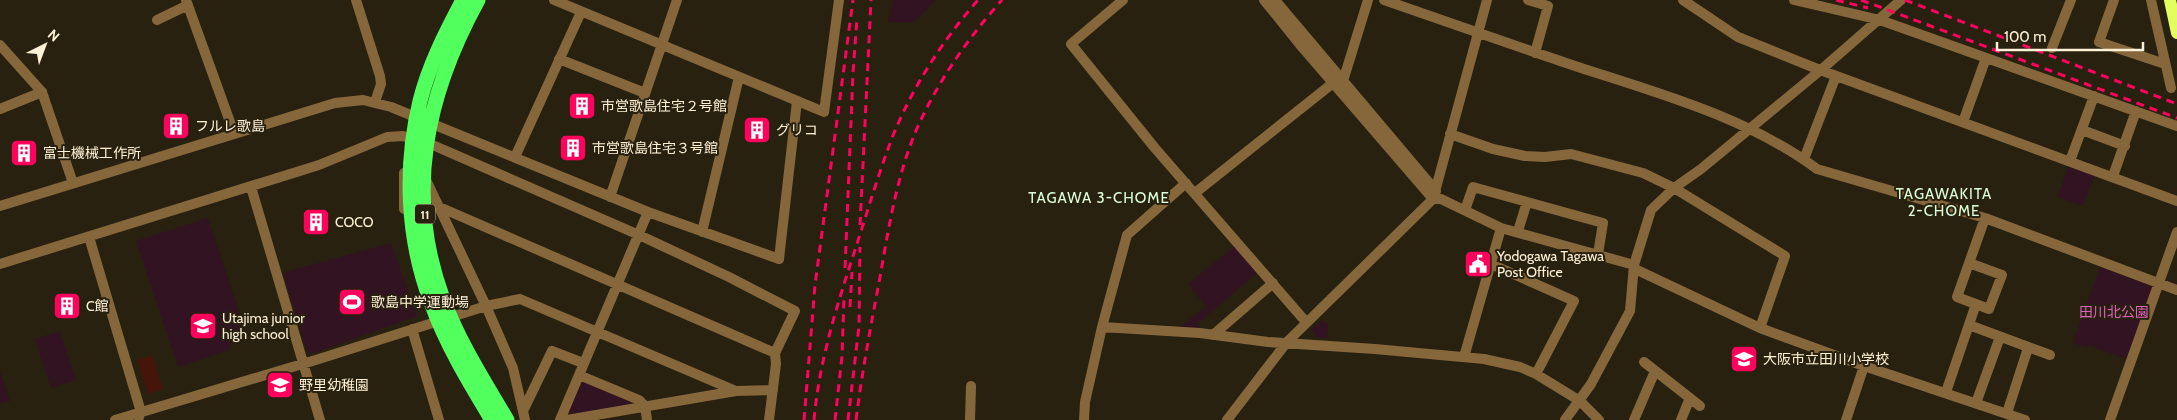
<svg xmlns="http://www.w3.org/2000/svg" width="2177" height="420" viewBox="0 0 2177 420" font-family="Cabin,'Noto Sans JP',sans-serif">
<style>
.green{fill:#321322}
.water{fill:#46150a}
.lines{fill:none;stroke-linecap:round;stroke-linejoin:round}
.minor{stroke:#86673b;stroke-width:10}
.tertiary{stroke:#86673b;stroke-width:10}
.primary{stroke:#e3ff5d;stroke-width:12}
.motorway{stroke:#51ff5d;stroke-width:15}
.rail{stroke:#ff035c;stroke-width:3;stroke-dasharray:8 6;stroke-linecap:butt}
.labels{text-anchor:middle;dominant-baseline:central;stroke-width:4;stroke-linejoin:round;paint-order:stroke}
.shield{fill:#282110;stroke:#beb39b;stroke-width:1}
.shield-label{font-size:12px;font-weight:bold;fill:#fff1d6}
.poi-label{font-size:14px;fill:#fff1d6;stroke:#282110;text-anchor:start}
.park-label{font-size:14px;fill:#e061bb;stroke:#282110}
.neighbourhood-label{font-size:15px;letter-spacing:1px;fill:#dcffd8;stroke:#282110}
</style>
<rect width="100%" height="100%" fill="#282110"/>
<path class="green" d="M893,0H936C913,22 923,24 888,22Z
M2069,165L2095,174L2083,206L2058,197Z
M208,218L247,336L233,340L229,350L178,367L136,241Z
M391,243L417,316L314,353L307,352L283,273Z
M1235,246L1258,272L1197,324L1201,329L1180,327L1206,306L1188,284Z
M2100,267L2150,285L2153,290L2127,359L2088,345L2087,348L2073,343Z
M1322,320L1325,324L1328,322L1327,338L1315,337L1312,329Z
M60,331L76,380L51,388L35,339Z
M0,371L10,401L0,404Z
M586,380L630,400L629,405L572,415L569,411L582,382Z"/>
<path class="water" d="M152,355L163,389L148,394L137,360Z"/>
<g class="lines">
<path class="minor" d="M186,0L234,133
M356,0L380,76L381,84L375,102
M554,0L824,112L839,0
M1123,0L1071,44L1154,147L1306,322
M1264,0L1302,47L1433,199H1441L1501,228L1634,265
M1275,0L1436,191
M1384,0C1448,22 1513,45 1578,67C1658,93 1749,118 1817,169L1985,218L2177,290
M1528,0L1548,6L1535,53
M1683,0L1738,37L1820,70L2177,201
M1794,0L1880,20L2177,126
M2114,0L2099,42L2165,64
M2151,0L2171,88
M157,20L188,5
M2052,48L2071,0
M559,59L645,93
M1343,81L1368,0
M0,109L42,92
M1963,122L1986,58
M2082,130L2125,146
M1450,134L1493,149L1525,156L1545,157L1571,154L1643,173L1674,188L1785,256L1760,328
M515,157L581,12
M1804,159L1836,76
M2070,161L2094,96
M2113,176L2136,111
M427,182L486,306L513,368L525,420
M251,187L320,420
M1195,193L1333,83
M610,197L677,0
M0,206L335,103L363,100L391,107L648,212L779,259
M437,206L775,353
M1465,210L1473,187L1603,223L1598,254
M1518,231L1527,202
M702,232L739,77
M89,237L141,412L139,417
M1969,263L2002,275L1989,309L1957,297L1985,218
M0,264L319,165L387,137L403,136L435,146L639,235L729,277L795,311L775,353L776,364L769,420
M1491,264L1574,301L1536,374
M1635,269L1760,328L1864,366L1846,420
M1969,325L2050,355
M1102,327L1200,333L1268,342L1375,349L1484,359L1520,367L1536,374L1580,401L1599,420
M412,329L439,420
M1213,335L1273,283
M1464,357L1501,228
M1644,362L1700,406
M579,375L639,400L645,406L647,420
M1946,392L1976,304
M1976,403L2000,337
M523,411L552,351L583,363
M2007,413L2028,348
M115,420L319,359L486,306L520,299L736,391
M560,420L648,212
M567,420L736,391L773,390
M970,420L971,386
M1084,420L1085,402L1102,327L1127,235L1186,183
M1227,420L1287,342L1433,199L1487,0
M1565,420L1591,384L1630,311L1634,265L1651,210L1674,188L1701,169L1822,69L1901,0
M1634,420L1655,371
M1681,420L1690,398
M2110,420L2177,232"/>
<path class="tertiary" d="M0,45L42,92L73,183
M404,173V209
M779,259L797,101
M1864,366L2025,420"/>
<path class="primary" d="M2170,0L2177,33"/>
<path class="motorway" d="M463,0C446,32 429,65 420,101C404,167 407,239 431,302C446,344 469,382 492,420
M478,0C426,95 404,194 443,299C459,342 484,381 507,420"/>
<path class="rail" d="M1836,0L1868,8
M1861,0L2177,118
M1905,0L2177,104
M860,225L871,0
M845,268L853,73L857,18
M850,307L852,272
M804,420L815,285L853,0
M814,420C819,362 837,305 855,250C867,213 878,175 892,138C912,88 942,41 978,0
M835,420L842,356L844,298
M848,420L859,326L860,247
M856,420C862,372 871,325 880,277C889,226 897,174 918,126C939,80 968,38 1002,0"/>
</g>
<defs>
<g id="building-square" transform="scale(1.4375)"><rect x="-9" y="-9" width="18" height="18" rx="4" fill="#ff035c" stroke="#282110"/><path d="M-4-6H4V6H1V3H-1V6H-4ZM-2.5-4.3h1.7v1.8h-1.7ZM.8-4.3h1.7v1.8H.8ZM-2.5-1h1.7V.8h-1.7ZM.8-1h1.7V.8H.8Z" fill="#fff"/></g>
<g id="civic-square" transform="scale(1.4375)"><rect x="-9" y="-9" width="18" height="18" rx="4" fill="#ff035c" stroke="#282110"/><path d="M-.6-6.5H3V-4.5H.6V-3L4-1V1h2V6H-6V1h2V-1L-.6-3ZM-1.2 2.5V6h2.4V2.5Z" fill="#fff"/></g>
<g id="stadium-square" transform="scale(1.4375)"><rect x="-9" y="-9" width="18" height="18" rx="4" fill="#ff035c" stroke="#282110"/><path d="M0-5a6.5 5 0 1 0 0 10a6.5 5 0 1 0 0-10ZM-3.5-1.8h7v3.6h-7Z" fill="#fff"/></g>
<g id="school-square" transform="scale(1.4375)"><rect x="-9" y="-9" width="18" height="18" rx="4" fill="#ff035c" stroke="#282110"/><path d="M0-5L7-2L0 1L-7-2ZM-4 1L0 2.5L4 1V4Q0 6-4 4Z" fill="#fff"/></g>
</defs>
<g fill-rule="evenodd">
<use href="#building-square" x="582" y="106"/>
<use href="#building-square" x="176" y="126"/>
<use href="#building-square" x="757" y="130"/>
<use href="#building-square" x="573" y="148"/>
<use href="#building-square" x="24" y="153"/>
<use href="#building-square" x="316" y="222"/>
<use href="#civic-square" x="1478" y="264"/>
<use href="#stadium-square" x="352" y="302"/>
<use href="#building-square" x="67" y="306"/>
<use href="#school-square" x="203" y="326"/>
<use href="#school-square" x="1744" y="359"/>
<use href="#school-square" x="280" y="385"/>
</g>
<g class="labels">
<rect class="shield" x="415" y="204.5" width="20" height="19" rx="4"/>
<g class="shield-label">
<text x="425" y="214">11</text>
</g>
<g class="poi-label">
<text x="601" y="106">市営歌島住宅２号館</text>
<text x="195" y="126">フルレ歌島</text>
<text x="776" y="130">グリコ</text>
<text x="592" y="148">市営歌島住宅３号館</text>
<text x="43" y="153">富士機械工作所</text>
<text x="335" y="222">COCO</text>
<text x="1497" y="256">Yodogawa Tagawa<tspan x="1497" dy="16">Post Office</tspan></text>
<text x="371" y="302">歌島中学運動場</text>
<text x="86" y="306">C館</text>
<text x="222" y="318">Utajima junior<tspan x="222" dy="16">high school</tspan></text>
<text x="1763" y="359">大阪市立田川小学校</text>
<text x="299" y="385">野里幼稚園</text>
</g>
<g class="park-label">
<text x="2114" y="312">田川北公園</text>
</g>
<g class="neighbourhood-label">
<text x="1944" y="194">TAGAWAKITA<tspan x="1944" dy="17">2-CHOME</tspan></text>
<text x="1099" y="198">TAGAWA 3-CHOME</text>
</g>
</g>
<g transform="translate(45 45) rotate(42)" stroke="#282110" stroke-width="4" paint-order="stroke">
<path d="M0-4L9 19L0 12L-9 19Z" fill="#fff1d6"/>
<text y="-8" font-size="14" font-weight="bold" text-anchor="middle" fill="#fff1d6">N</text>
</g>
<path d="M1997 42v8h146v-8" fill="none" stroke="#fff1d6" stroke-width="2.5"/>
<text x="2004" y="42" font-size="15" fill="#fff1d6" stroke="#282110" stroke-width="4" paint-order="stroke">100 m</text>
</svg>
